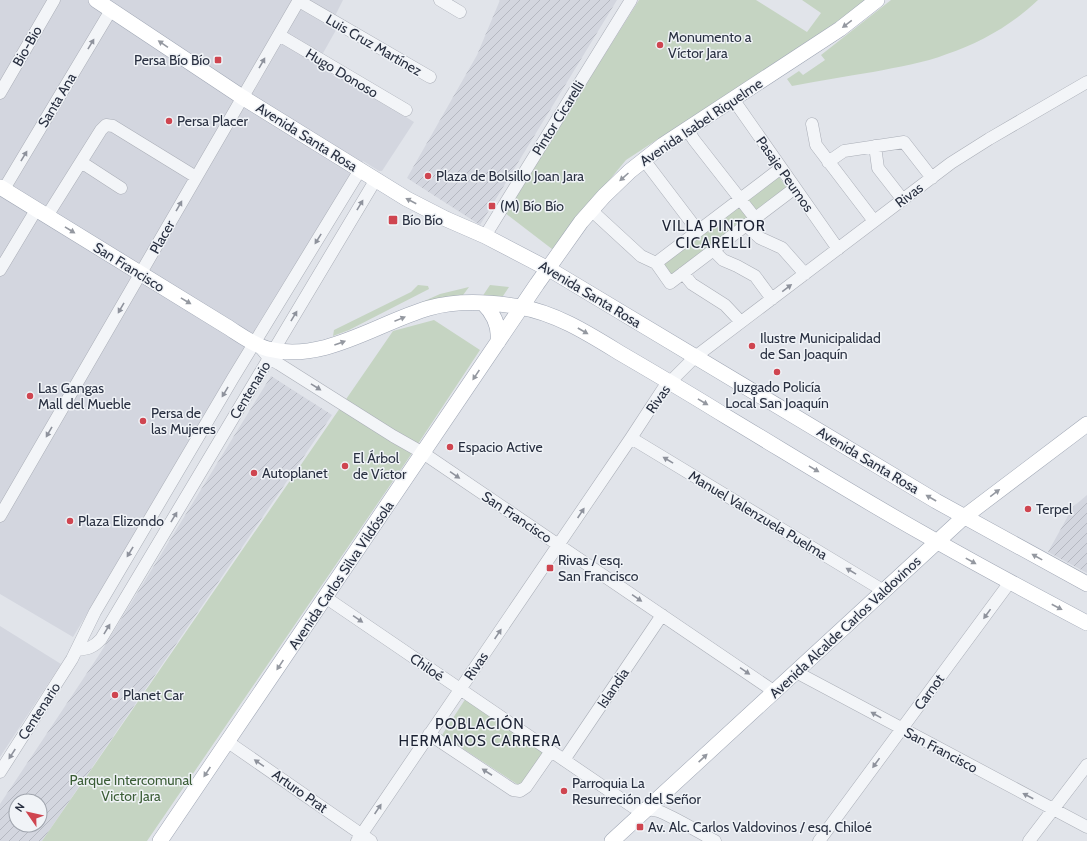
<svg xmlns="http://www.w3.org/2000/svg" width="1087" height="841" viewBox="0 0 1087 841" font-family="Cabin,sans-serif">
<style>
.built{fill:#d3d6df}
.industrial{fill:url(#industrial-furrows);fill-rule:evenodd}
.green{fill:#c5d4c2}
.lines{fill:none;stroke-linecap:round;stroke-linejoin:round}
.minor-casing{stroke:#aaaeb7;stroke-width:13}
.major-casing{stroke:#a0a7b5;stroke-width:16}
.minor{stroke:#f3f5f8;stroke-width:12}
.major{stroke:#fff;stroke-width:15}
.oneway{fill:#9498a0}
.oneway2{fill:#8e929c}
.poi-dot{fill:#cf4550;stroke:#f0f3f7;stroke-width:1.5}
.labels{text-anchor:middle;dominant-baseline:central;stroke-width:3;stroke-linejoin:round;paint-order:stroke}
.poi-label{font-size:14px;fill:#293041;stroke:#f0f3f7;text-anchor:start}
.street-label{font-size:14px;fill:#293041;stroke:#f0f3f7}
.park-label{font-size:14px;fill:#3b5d36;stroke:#f0f3f7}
.neighbourhood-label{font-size:15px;letter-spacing:1px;fill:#1b2132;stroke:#f0f3f7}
</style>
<defs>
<pattern id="industrial-furrows" width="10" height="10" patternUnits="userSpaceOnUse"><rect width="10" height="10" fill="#d3d6df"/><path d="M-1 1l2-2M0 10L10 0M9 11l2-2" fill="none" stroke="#b5b8c1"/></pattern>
</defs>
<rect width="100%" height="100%" fill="#e1e4ea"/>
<path class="built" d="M0,0H343L330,26L336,30L322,55L318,53L312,62L341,80L343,78L356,86L414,122L382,171H379L363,161L247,349L73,637L0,594Z
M0,626L61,664L0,757Z"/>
<path class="industrial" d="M500,0H617L480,225L407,178L477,55Z
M271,376L332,415L42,841H0V804L99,655ZM16,801H40V825H16Z
M1087,495V573L1048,552L1073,507Z"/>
<path class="green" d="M639,0H756L807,32L821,13L802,0H866L846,16L626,160L552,249L505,213Z
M891,0H1038C1013,24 980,43 947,54C924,63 898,67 873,72C846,76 819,81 792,86L787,79L799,71L803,75L825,60L821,55Z
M777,174L789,191L670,280L658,264Z
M418,285L428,286L429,289L349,330L333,336L334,330L411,292Z
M490,285L509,287L501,299L482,297Z
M469,287L460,299L404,310L440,294Z
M434,320L480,350L408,459L147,841H42L393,331Z
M466,698L544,752L520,786L442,735Z"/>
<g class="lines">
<g class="minor-casing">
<path id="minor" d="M440,0L460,12
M299,1L430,77
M279,35L406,110
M0,93L54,0
M733,99L838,249
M812,124L816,145L874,221
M687,129L694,140L755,218
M875,146L878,168L903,200
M644,160L698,231
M81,162L121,188
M828,162L844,151L904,142L932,178
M4,189L111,10
M591,210L641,256L656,263L670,283L795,188
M47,216L101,130L106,125L113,126L196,177
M746,225L760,238L782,248L805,274
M485,236L631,0
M713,250L723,260L737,266L755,276L772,299
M656,263L781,168
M0,270L36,210
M683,273L692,284L725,305L741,322
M258,345L269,358L279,364L393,436L423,453L775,692
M631,438L884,591
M0,516L299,0
M325,597L633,807C642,811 652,808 661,812C679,820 697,831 715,841
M77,650C88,649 94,647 101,639L376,179
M796,672L1087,827
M429,734L513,790L520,791L526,787L551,751
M228,742L371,841
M564,760L662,615
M0,772L72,659L95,612L233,378L360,170
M357,841L631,438L663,389L695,357L951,163L989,139L1087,82
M819,841L1010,582
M1029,841L1087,765"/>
</g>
<g class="major-casing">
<path id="major" d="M96,0L242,97L407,199L446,219L485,236L554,272L936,501L1087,584
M0,187L226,326C239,334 253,345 268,349C324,363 377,323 429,308C458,300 491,302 520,307C556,313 589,334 620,353C656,374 692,395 727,417C792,456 856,496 922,533C976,564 1032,594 1087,623
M483,303C494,314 500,326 498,342
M160,841L537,284L581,222L604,196L630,171L663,145L840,29L877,0
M612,841L964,517L1087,424"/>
</g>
<use href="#minor" class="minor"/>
<use href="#major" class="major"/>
</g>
<defs><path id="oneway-solid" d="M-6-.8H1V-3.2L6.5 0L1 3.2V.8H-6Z"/></defs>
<g class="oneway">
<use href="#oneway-solid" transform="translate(847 24) rotate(143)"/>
<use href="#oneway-solid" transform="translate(163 44) rotate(-146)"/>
<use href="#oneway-solid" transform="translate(624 177) rotate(138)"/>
<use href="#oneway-solid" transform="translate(411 201) rotate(-152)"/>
<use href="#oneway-solid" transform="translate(70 230) rotate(32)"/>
<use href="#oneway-solid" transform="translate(186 301) rotate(31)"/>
<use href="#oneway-solid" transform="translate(400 319) rotate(-22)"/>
<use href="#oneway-solid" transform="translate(583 331) rotate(30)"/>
<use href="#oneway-solid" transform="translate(340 343) rotate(-20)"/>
<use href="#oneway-solid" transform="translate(476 375) rotate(124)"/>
<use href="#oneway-solid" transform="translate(703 402) rotate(31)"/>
<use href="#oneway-solid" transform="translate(814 469) rotate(31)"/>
<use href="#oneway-solid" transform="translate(995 493) rotate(-37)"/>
<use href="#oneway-solid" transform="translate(931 498) rotate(-150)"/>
<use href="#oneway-solid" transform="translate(1037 557) rotate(-151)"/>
<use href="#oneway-solid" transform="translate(971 561) rotate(29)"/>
<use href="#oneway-solid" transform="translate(1057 607) rotate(28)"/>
<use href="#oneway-solid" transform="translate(280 665) rotate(124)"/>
<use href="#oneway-solid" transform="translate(703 758) rotate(-43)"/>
<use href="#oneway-solid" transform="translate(207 772) rotate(124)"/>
</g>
<g class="oneway2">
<use href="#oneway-solid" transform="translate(91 44) rotate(-59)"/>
<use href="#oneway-solid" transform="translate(262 63) rotate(-60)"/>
<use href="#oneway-solid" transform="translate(24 156) rotate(-59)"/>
<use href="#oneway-solid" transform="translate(360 205) rotate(-59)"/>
<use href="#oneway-solid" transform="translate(179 206) rotate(-60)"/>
<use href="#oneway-solid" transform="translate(318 239) rotate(122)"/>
<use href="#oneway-solid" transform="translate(787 288) rotate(-37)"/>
<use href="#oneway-solid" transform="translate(121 308) rotate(120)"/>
<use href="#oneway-solid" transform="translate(294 316) rotate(-59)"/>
<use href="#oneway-solid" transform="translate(316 387) rotate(32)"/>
<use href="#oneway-solid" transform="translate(225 392) rotate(121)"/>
<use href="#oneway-solid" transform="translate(49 432) rotate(120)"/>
<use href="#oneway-solid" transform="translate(668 460) rotate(-149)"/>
<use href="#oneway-solid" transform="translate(455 475) rotate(34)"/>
<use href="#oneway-solid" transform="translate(581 513) rotate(-56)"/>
<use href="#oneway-solid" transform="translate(174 517) rotate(-59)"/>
<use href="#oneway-solid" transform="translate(130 552) rotate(121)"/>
<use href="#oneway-solid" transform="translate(851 571) rotate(-149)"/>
<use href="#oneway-solid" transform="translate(637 598) rotate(34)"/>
<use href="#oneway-solid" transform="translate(987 614) rotate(126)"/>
<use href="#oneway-solid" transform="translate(358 619) rotate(34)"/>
<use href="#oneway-solid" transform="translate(107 629) rotate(-59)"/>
<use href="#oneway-solid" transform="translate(498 634) rotate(-56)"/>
<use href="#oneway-solid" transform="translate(745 671) rotate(34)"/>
<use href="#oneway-solid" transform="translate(876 715) rotate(-151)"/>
<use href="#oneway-solid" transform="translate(12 754) rotate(123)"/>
<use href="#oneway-solid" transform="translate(259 763) rotate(-145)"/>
<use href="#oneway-solid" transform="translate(876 763) rotate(126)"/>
<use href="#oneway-solid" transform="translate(487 772) rotate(-147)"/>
<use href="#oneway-solid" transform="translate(1028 796) rotate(-152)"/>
<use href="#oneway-solid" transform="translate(378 809) rotate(-56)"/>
</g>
<g class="poi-dot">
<circle cx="660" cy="45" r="4"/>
<rect x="214" y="56" width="8" height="8" rx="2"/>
<circle cx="169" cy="121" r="4"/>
<circle cx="428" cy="176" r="4"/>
<rect x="488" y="202" width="8" height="8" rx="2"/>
<rect x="388" y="215" width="10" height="10" rx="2"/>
<circle cx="752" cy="346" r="4"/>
<circle cx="777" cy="372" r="4"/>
<circle cx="30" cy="396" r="4"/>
<circle cx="143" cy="421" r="4"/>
<circle cx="450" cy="447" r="4"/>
<circle cx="345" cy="466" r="4"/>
<circle cx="254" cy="473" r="4"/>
<circle cx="1028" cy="509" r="4"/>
<circle cx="70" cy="521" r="4"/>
<rect x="546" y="564" width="8" height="8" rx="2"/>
<circle cx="115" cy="695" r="4"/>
<circle cx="564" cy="791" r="4"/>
<rect x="636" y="823" width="8" height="8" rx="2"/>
</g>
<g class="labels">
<g class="poi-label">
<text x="668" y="37">Monumento a<tspan x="668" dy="16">Víctor Jara</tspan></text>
<text x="210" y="60" text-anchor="end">Persa Bío Bío</text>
<text x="177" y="121">Persa Placer</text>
<text x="436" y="176">Plaza de Bolsillo Joan Jara</text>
<text x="500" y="206">(M) Bío Bío</text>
<text x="402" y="220">Bío Bío</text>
<text x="760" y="338">Ilustre Municipalidad<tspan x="760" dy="16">de San Joaquín</tspan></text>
<text x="777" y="387" text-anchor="middle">Juzgado Policía<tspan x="777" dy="16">Local San Joaquín</tspan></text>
<text x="38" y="388">Las Gangas<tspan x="38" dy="16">Mall del Mueble</tspan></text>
<text x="151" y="413">Persa de<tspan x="151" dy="16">las Mujeres</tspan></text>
<text x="458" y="447">Espacio Active</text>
<text x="353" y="458">El Árbol<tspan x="353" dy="16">de Víctor</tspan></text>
<text x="262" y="473">Autoplanet</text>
<text x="1036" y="509">Terpel</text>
<text x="78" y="521">Plaza Elizondo</text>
<text x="558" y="560">Rivas / esq.<tspan x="558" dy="16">San Francisco</tspan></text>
<text x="123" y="695">Planet Car</text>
<text x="572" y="783">Parroquia La<tspan x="572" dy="16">Resurreción del Señor</tspan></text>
<text x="648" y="827">Av. Alc. Carlos Valdovinos / esq. Chiloé</text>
</g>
<g class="street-label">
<text transform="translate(374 45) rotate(30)">Luis Cruz Martínez</text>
<text transform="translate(27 46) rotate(-60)">Bio-Bio</text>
<text transform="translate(342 73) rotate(31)">Hugo Donoso</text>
<text transform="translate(57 100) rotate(-59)">Santa Ana</text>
<text transform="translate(558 118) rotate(-58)">Pintor Cicarelli</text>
<text transform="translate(701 122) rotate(-34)">Avenida Isabel Riquelme</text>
<text transform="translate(307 137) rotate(32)">Avenida Santa Rosa</text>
<text transform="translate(785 174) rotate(55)">Pasaje Peumos</text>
<text transform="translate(909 195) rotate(-37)">Rivas</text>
<text transform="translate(162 237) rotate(-60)">Placer</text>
<text transform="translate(129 267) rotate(32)">San Francisco</text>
<text transform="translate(590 294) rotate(31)">Avenida Santa Rosa</text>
<text transform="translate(250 390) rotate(-59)">Centenario</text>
<text transform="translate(658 399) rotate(-55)">Rivas</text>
<text transform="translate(868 460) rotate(31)">Avenida Santa Rosa</text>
<text transform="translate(758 515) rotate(31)">Manuel Valenzuela Puelma</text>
<text transform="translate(517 517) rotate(34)">San Francisco</text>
<text transform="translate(341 575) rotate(-56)">Avenida Carlos Silva Vildósola</text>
<text transform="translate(845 627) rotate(-43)">Avenida Alcalde Carlos Valdovinos</text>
<text transform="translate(476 666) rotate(-56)">Rivas</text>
<text transform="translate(427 667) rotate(34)">Chiloé</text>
<text transform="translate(613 688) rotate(-56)">Islandia</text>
<text transform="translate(929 692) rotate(-54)">Carnot</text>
<text transform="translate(39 711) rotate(-57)">Centenario</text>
<text transform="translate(941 750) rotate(28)">San Francisco</text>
<text transform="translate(300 791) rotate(35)">Arturo Prat</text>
</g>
<g class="park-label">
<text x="131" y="780">Parque Intercomunal<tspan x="131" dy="16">Victor Jara</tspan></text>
</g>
<g class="neighbourhood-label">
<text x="714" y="226">VILLA PINTOR<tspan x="714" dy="17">CICARELLI</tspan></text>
<text x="480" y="724">POBLACIÓN<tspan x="480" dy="17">HERMANOS CARRERA</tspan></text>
</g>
</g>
<g transform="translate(28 813) rotate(304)"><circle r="19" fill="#f0f3f7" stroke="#a0a5ae"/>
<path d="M0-3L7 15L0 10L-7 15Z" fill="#cf4550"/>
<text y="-6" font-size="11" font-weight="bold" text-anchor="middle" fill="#293041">N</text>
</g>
</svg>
